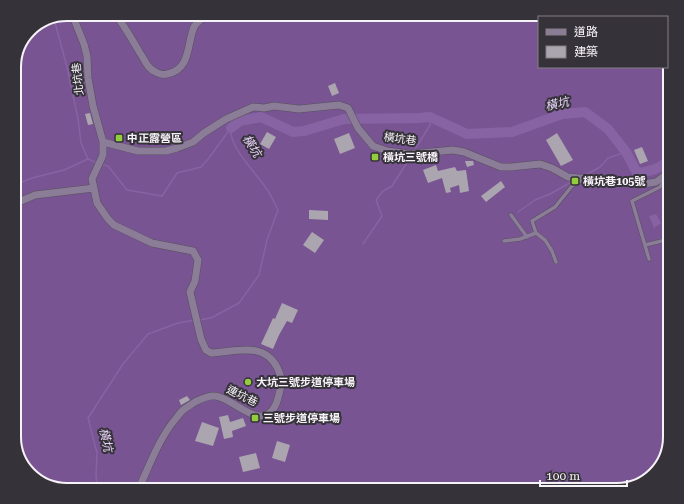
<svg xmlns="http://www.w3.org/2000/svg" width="684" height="504" viewBox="0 0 684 504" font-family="'Roboto Serif','Noto Sans TC',serif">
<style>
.forest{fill:#785493}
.water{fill:#8763a3}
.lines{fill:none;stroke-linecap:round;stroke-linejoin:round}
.stream{stroke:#8763a3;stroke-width:1.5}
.river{stroke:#8763a3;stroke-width:10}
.building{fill:#aaa5ae}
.lane-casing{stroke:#555158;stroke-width:4.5}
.street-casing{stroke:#555158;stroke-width:8}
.lane{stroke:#8b7c98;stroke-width:3.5}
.street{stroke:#8b7c98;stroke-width:7}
.poi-dot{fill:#92cd3e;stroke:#363239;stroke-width:1.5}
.labels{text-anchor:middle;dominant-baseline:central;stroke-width:4;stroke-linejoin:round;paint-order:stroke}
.street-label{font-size:11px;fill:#f6f3f8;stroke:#363239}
.poi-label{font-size:11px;font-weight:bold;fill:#f6f3f8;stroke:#363239;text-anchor:start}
.water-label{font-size:12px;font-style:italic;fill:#e5d1f6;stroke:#363239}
.rim{fill:none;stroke:#f6f3f8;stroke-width:2}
</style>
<rect width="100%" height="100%" fill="#363239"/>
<path class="forest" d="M67,14H617L626,17H539V67H667V54L670,67V437L659,469L640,485L617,490H67L35,479L14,440V63L32,27Z"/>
<path class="water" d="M656,214L661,223L654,228L649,216Z"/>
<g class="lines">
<path class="stream" d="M54,19L67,67L78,119L81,143L88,159
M414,151L430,125V117
M101,164L108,166L127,190L162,196L177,173L201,167L209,158L230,129
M584,176L600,167L608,158L626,152
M14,185L32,178L64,170L88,159L97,163
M518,212L535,200L550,194L573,181
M363,244L382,216L376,200L383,191L392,186L411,156
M199,320L211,318L239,303L259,275L267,240L278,210C274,203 271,194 266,188C256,173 228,146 231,128
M661,453L665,452
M97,490L96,473L97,453L88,418L123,364L148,334L178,323L195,320"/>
<path class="river" d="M231,128L240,121L261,117L293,132L304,131L344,119L419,118L430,117L467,134L512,132L562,114L585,112L608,129L626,152L637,173C652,171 660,169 670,158"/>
</g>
<path class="building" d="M335,83L339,93L332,96L328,86Z
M90,113L93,124L88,125L85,114Z
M267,132L276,137L269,149L260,144Z
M349,133L355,148L340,154L334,139Z
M557,133L573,160L561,166L546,140Z
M642,147L648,161L640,164L634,150Z
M465,161H473L474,165L467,167Z
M436,165L438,171L455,167L457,171L466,170L469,191L460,193L459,185L450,188L451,192L446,193L442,178L428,183L423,170Z
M501,181L505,187L486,202L481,196Z
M309,210L328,211V220L309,219Z
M312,232L324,240L315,253L303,245Z
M282,303L298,310L292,323L287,321L279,335L273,349L261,344L268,329L273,318L275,319Z
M187,396L190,400L181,405L179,400Z
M228,415L230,422L243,418L246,426L232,431L233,437L224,439L219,417Z
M202,422L219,428L213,446L195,441Z
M277,441L290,445L285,462L272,458Z
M256,453L260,468L243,472L239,457Z"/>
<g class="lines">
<g class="lane-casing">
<path id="lane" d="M511,215L527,237
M504,241L520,239L536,233
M645,245L670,239
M649,259L632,201L660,187L666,178
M556,262L552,251L545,240L536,233L532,221L555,207L572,186L583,180"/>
</g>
<g class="street-casing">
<path id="street" d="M72,14L84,44L87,56L88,78L93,106L103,142V155L92,179L97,203L108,219L114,225L152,243L193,251L198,260L195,281L190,292L201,339L206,350L211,353C235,352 263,341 277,367C281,375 283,382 280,390C278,399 276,409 268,414C259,419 251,414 242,409C234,405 225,397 215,396C208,395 201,399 195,402C191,405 186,407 182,411C179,414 176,419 173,422C157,443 149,467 138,490
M115,14C125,26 132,40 140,53C143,57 145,62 148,66C152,71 161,76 167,74C191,70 187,43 194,27C198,20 204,17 211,14
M169,14L173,17L177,14
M103,142L138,151H166L177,148L193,142L204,133L226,119L253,107L264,108L274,106L299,109L339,105L348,108L358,128L373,146L387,151L410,154L453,150L464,152L501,167H511L540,164L552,168L568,177L644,184L656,182L670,172
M14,204L35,195L94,188"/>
</g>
<use href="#lane" class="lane"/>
<use href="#street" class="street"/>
</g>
<g class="poi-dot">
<rect x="115" y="134" width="8" height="8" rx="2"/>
<rect x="371" y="153" width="8" height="8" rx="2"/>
<rect x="571" y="177" width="8" height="8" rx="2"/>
<circle cx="248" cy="382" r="4"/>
<rect x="251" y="414" width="8" height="8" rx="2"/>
</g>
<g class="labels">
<g class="street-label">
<text transform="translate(78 79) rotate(-96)">北坑巷</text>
<text transform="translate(400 139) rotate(8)">橫坑巷</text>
<text transform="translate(242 396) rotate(26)">連坑巷</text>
</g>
<g class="poi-label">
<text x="127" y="138">中正露營區</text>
<text x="383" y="157">橫坑三號橋</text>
<text x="583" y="181">橫坑巷105號</text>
<text x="256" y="382">大坑三號步道停車場</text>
<text x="263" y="418">三號步道停車場</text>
</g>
<g class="water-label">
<text transform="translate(557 104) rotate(-13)">橫坑</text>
<text transform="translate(252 146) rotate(58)">橫坑</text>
<text transform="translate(106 440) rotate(78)">橫坑</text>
</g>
</g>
<path d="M0 0H684V504H0ZM67 21H617A46 46 0 0 1 663 67V437A46 46 0 0 1 617 483H67A46 46 0 0 1 21 437V67A46 46 0 0 1 67 21Z" fill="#363239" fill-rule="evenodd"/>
<path class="rim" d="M67 21H617A46 46 0 0 1 663 67V437A46 46 0 0 1 617 483H67A46 46 0 0 1 21 437V67A46 46 0 0 1 67 21Z"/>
<rect x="538" y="16" width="130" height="52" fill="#363239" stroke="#837f85"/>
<rect x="546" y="29" width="20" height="6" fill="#8b7c98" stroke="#837f85"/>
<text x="574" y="36" font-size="12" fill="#f6f3f8">道路</text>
<rect x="546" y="46" width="20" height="12" fill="#aaa5ae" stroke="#837f85"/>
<text x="574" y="56" font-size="12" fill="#f6f3f8">建築</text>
<path d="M540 480v6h87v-6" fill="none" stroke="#f6f3f8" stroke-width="2"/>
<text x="546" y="480" font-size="12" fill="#f6f3f8" stroke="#363239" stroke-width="3" paint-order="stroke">100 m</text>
</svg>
